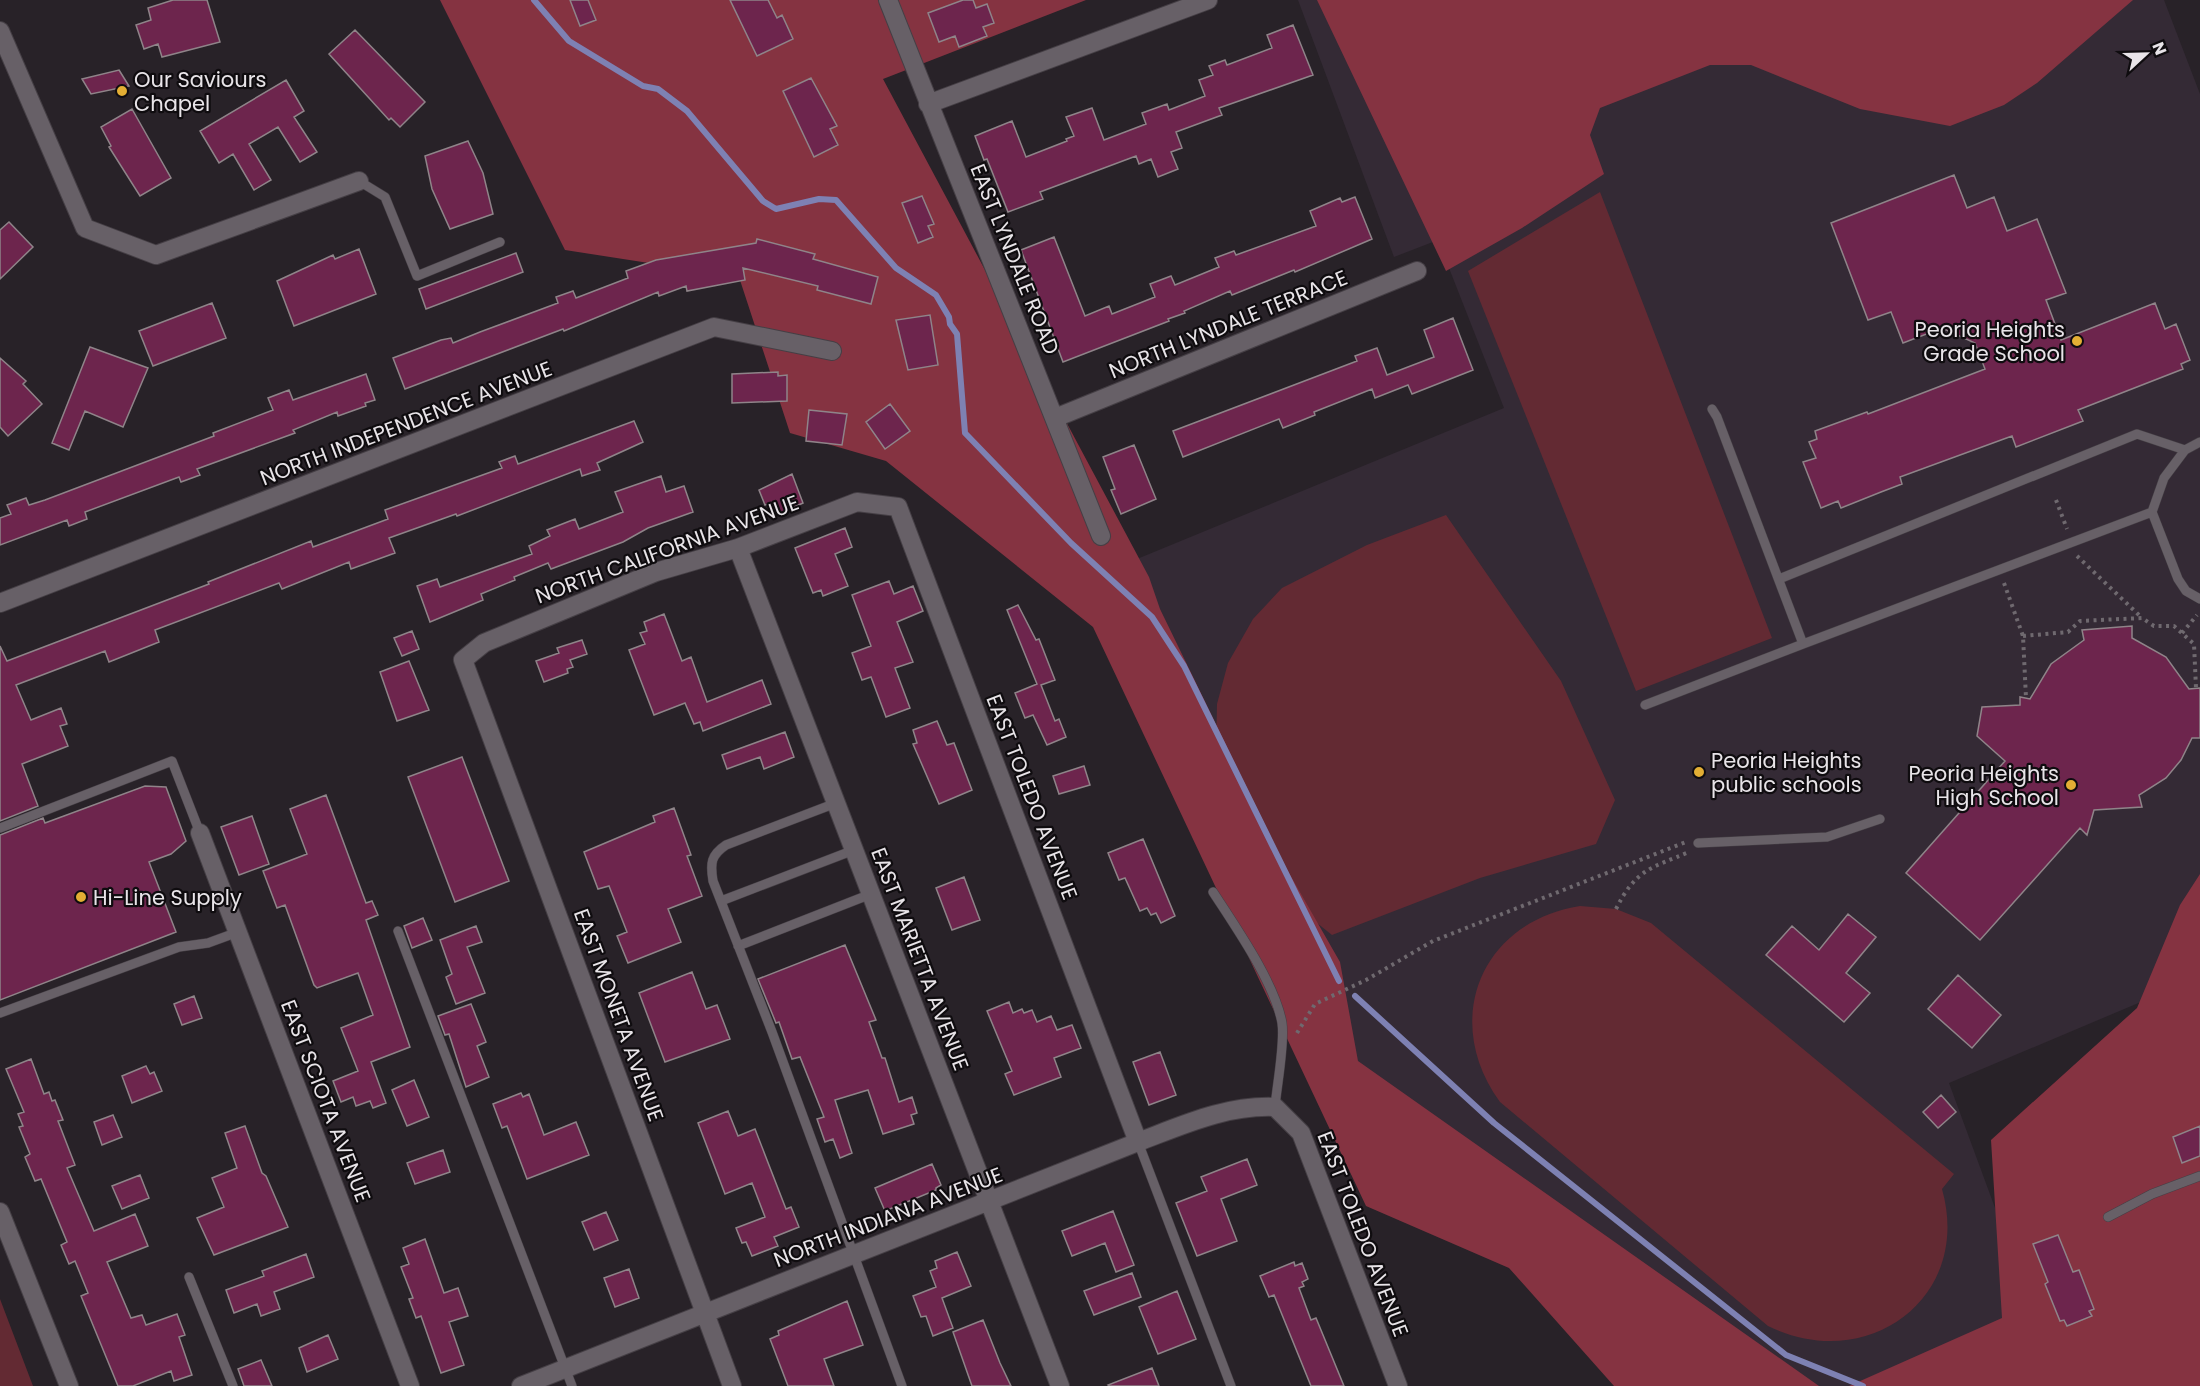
<svg xmlns="http://www.w3.org/2000/svg" width="2200" height="1386" viewBox="0 0 2200 1386" font-family="Poppins,sans-serif">
<style>
.built{fill:#342a35}
.green{fill:#632a33}
.forest{fill:#853341}
.lines{fill:none;stroke-linecap:round;stroke-linejoin:round}
.stream{stroke:#7e81b3;stroke-width:6}
.building{fill:#6d254d;stroke:#8f8489;stroke-width:1.5}
.lane-casing{stroke:#453f45;stroke-width:10}
.street-casing{stroke:#453f45;stroke-width:20}
.secondary-casing{stroke:#453f45;stroke-width:20}
.path{stroke:#6f696f;stroke-width:4;stroke-dasharray:3 4.5;stroke-linecap:butt}
.lane{stroke:#676067;stroke-width:9}
.street{stroke:#676067;stroke-width:18}
.secondary{stroke:#676067;stroke-width:18}
.poi-dot{fill:#e3ae34;stroke:#0f0c0f;stroke-width:2}
.labels{text-anchor:middle;dominant-baseline:central;stroke-width:4.5;stroke-linejoin:round;paint-order:stroke}
.poi-label{font-size:21px;fill:#e8e4e8;stroke:#0f0c0f;text-anchor:start}
.street-label{font-size:21px;fill:#e8e4e8;stroke:#0f0c0f}
</style>
<rect width="100%" height="100%" fill="#282228"/>
<path class="built" d="M1298,0H2164L2200,94V977L1949,1083L2054,1368L2011,1386H1673L1316,1084L1120,566L1504,408L1438,240L1394,257Z"/>
<path class="green" d="M1600,192L1772,638L1636,691L1468,271Z
M1446,515L1561,681L1615,800L1596,844L1480,878L1332,935L1277,891L1216,752L1217,704L1228,663L1253,619L1282,588L1367,545Z
M1580,906L1616,909L1651,923L1954,1174L1942,1189C1973,1298 1867,1375 1768,1326L1500,1102C1441,1021 1480,922 1580,906Z
M0,1299L33,1386H0Z"/>
<path class="forest" d="M440,0H1086L883,79L1149,577L1160,609L1285,866L1340,962L1358,1061L1819,1386H1614L1509,1268L1366,1206L1093,627L886,461L790,433L739,277L565,250Z
M1317,0H2133L2037,83L2004,105L1950,126L1860,109L1751,65H1710L1600,108L1590,135L1604,174L1522,228L1446,271Z
M2200,874V1386H1849L2002,1318L1991,1140L2137,1008L2180,905Z"/>
<g class="lines">
<path class="stream" d="M534,0L569,41L643,86L658,89L687,111L763,201L776,209L819,199L836,200L896,268L936,295L949,317L950,324L957,334L965,433L1071,543L1152,617L1184,666L1339,981
M1355,996L1494,1123L1786,1355L1863,1386"/>
</g>
<path class="building" d="M173,0H207L220,42L162,57L158,44L144,49L136,25L151,20L148,8Z
M570,0H588L596,20L580,26Z
M730,0H768L777,18L782,15L793,39L757,56Z
M963,0H973L976,8L987,4L994,23L983,27L987,36L959,47L955,36L939,42L928,13Z
M1293,25L1313,75L1219,108L1222,115L1176,132L1182,148L1171,152L1178,169L1158,177L1151,159L1139,164L1136,156L1040,192L1043,199L1008,212L987,159L984,160L975,136L1012,121L1026,157L1067,141L1066,139L1074,136L1066,117L1092,108L1104,140L1146,124L1142,113L1167,104L1169,110L1205,96L1199,80L1213,75L1209,66L1225,60L1227,65L1272,48L1267,35Z
M355,30L425,102L400,127L391,118L389,120L329,54Z
M119,70L129,86L91,94L82,79Z
M811,78L837,126L830,129L838,145L814,157L783,91Z
M286,80L304,111L294,117L317,152L300,162L278,127L249,144L271,180L254,190L233,154L219,163L200,131Z
M132,109L171,178L140,196L109,147L111,146L101,127Z
M468,141L483,173L493,214L450,229L432,189L425,156Z
M1954,175L1967,208L1994,197L2007,231L2037,219L2066,293L2046,300L2061,340L2155,303L2165,329L2176,324L2190,360L2181,364L2183,369L2078,410L2083,421L2016,447L2012,436L1900,477L1902,484L1881,492L1841,508L1838,501L1821,508L1803,462L1816,458L1809,442L1817,439L1815,431L1867,412L1868,414L1985,369L1975,343L1942,328L1903,343L1891,312L1868,320L1831,223Z
M922,196L934,224L928,226L933,237L918,243L902,203Z
M1355,197L1372,239L1295,272L1294,270L1232,295L1230,291L1184,311L1185,313L1168,319L1169,321L1063,362L1021,250L1054,237L1085,316L1109,306L1112,314L1155,297L1150,284L1171,276L1175,285L1219,267L1215,258L1234,251L1236,255L1316,226L1310,211L1340,198L1342,202Z
M9,222L33,247L0,279V230Z
M757,239L815,254L813,259L878,277L871,304L817,290L818,286L743,268L745,280L687,291L686,286L659,296L658,292L564,331L563,329L405,389L393,358L441,340L451,338L453,343L480,332L558,303L556,297L573,291L576,298L628,278L626,271L656,260L756,243Z
M359,249L376,294L294,326L277,281L333,255L335,259Z
M516,253L523,272L426,309L419,289Z
M212,303L226,338L153,366L139,331Z
M930,315L938,365L908,370L896,320Z
M1453,318L1473,370L1412,394L1408,385L1375,398L1372,389L1314,412L1315,415L1283,428L1279,419L1183,457L1173,431L1357,361L1355,356L1377,348L1387,375L1434,357L1424,330Z
M90,347L148,368L123,427L85,411L69,450L52,443Z
M0,358L26,381L23,384L42,404L8,436L0,427Z
M778,372V376L787,375V401L732,403V374Z
M366,374L375,400L365,403L366,406L338,416L337,412L293,430L295,433L197,469L200,475L181,482L179,477L85,512L87,519L69,526L67,520L0,545V518L11,514L7,505L26,498L29,505L45,500L214,436L213,433L273,410L268,398L289,390L293,400Z
M890,404L910,431L885,449L866,422Z
M809,410L847,414L842,445L806,441Z
M634,421L643,442L597,463L600,470L582,476L580,469L457,516L456,514L389,538L395,553L351,569L349,562L282,589L279,583L155,630L159,642L109,662L105,651L16,685L31,720L61,708L67,724L60,726L68,746L22,764L38,806L0,821V646L7,661L209,584L208,582L311,541L313,547L388,519L385,510L502,468L499,462L515,456L518,464Z
M1134,445L1156,499L1121,514L1111,490L1115,489L1103,457Z
M792,474L803,503L778,514L773,502L765,505L759,490Z
M661,476L666,492L684,486L693,512L648,528L623,542L551,569L548,563L514,577L515,580L481,594L483,600L430,622L417,586L437,579L440,587L532,554L529,546L550,536L547,530L575,519L579,529L623,512L615,492Z
M845,528L852,547L835,554L848,586L823,596L821,590L813,593L795,548Z
M889,581L894,594L913,586L923,611L897,622L913,662L895,668L910,708L886,717L871,677L862,680L852,653L871,646L852,595Z
M1018,605L1036,640L1039,639L1055,680L1041,685L1055,721L1059,719L1066,737L1047,745L1033,715L1025,718L1015,693L1037,684L1007,610Z
M664,614L682,661L691,657L707,702L762,680L771,704L703,731L700,722L694,724L685,703L654,715L629,650L645,644L640,633L647,631L644,622Z
M2132,626V638L2166,657L2189,689L2200,688V738H2192L2181,760L2166,778L2139,795L2142,807L2094,810L2087,835L2080,828L1980,940L1906,873L2005,761L1977,736L1982,707L2020,705V697L2030,699L2051,664L2084,640L2082,630Z
M412,631L419,649L402,656L394,638Z
M582,640L587,654L570,660L573,667L567,669L568,673L544,682L536,661L559,653L557,648Z
M409,661L429,710L397,721L380,672Z
M937,721L947,745L954,743L972,790L939,804L913,744L917,743L913,730Z
M785,732L794,757L764,769L760,757L727,769L722,755Z
M462,757L509,881L455,902L408,777Z
M1084,766L1090,785L1059,794L1053,776Z
M145,786L166,787L186,841L171,854L149,862L176,932L0,1000V835L43,818L45,823Z
M326,795L366,903L372,901L378,915L366,920L410,1047L371,1062L386,1103L373,1108L370,1101L356,1106L353,1097L341,1102L333,1081L358,1071L341,1028L373,1015L358,973L317,988L314,985L285,905L277,908L263,871L307,854L290,809Z
M674,808L691,855L687,856L702,896L668,909L681,942L628,963L617,936L627,932L609,886L598,889L584,852L655,822L653,816Z
M252,816L269,864L239,875L221,827Z
M1143,839L1175,916L1161,923L1156,913L1151,915L1147,908L1140,911L1125,878L1119,880L1108,853Z
M964,877L980,920L952,930L936,888Z
M1848,914L1876,937L1846,973L1870,993L1844,1022L1766,955L1792,926L1819,950Z
M423,918L432,940L412,948L404,926Z
M476,926L482,942L467,947L485,993L456,1004L446,977L452,974L440,940Z
M845,945L876,1020L869,1022L882,1058H885L899,1102L912,1097L917,1113L911,1115L914,1124L883,1134L868,1090L835,1100L852,1153L840,1158L833,1139L825,1142L817,1119L824,1117L800,1057L792,1059L779,1022L776,1023L758,979Z
M692,972L706,1009L717,1005L730,1039L665,1062L639,993Z
M1958,975L2001,1015L1972,1048L1928,1009Z
M194,996L202,1018L182,1025L174,1004Z
M1009,1002L1013,1013L1022,1009L1024,1013L1032,1010L1037,1022L1051,1016L1057,1030L1072,1025L1081,1048L1054,1058L1061,1077L1014,1095L1005,1074L1012,1071L987,1011Z
M471,1004L486,1042L477,1046L489,1077L466,1087L449,1034L445,1035L438,1016Z
M1160,1052L1176,1095L1149,1105L1133,1062Z
M31,1059L44,1094L49,1092L52,1101L55,1100L63,1120L58,1121L75,1165L67,1168L94,1231L135,1214L148,1246L107,1262L131,1318L142,1315L146,1325L177,1314L185,1335L179,1337L192,1375L174,1381L171,1371L133,1386H118L81,1296L88,1293L75,1261L69,1264L61,1245L67,1242L41,1179L35,1181L25,1157L30,1154L19,1127L23,1126L18,1114L24,1112L6,1069Z
M146,1066L150,1074L154,1072L162,1091L132,1103L122,1076Z
M414,1080L429,1117L407,1126L392,1090Z
M521,1093L523,1097L529,1094L544,1135L576,1122L589,1155L527,1179L507,1126L502,1128L493,1104Z
M1941,1095L1956,1112L1938,1128L1923,1112Z
M728,1111L738,1136L755,1129L786,1209L791,1207L799,1227L774,1237L778,1246L752,1256L746,1242L742,1243L736,1228L765,1217L752,1183L725,1194L698,1123Z
M113,1115L122,1137L102,1145L94,1122Z
M245,1126L262,1173L266,1176L288,1227L214,1255L197,1218L224,1207L212,1178L237,1168L225,1133Z
M2200,1126V1156L2182,1163L2173,1137Z
M443,1150L450,1172L415,1184L407,1163Z
M1247,1159L1257,1185L1221,1199L1237,1241L1197,1256L1176,1203L1207,1191L1201,1177Z
M932,1164L941,1185L936,1188V1190L885,1211L875,1188Z
M140,1175L149,1198L122,1209L112,1186Z
M1113,1211L1134,1265L1116,1272L1105,1243L1072,1256L1062,1231Z
M606,1212L618,1240L594,1250L582,1222Z
M2058,1235L2073,1272L2079,1270L2094,1309L2089,1311L2092,1316L2067,1326L2064,1320L2060,1321L2045,1284L2048,1282L2033,1244Z
M425,1239L444,1293L458,1288L468,1316L449,1322L464,1365L441,1373L421,1316L416,1318L409,1299L413,1298L401,1267L409,1264L403,1248Z
M957,1252L971,1286L942,1298L953,1328L933,1336L926,1316L921,1317L913,1296L936,1287L930,1271L937,1268L935,1261Z
M306,1254L314,1277L274,1292L280,1309L261,1316L257,1304L234,1313L226,1290L264,1276L262,1271Z
M1294,1262L1295,1266L1302,1263L1308,1279L1302,1282L1304,1286L1299,1288L1311,1320L1316,1318L1344,1386H1311L1274,1295L1269,1297L1260,1276Z
M629,1269L639,1298L615,1307L604,1278Z
M1132,1273L1141,1297L1094,1315L1084,1291Z
M1177,1291L1196,1339L1158,1354L1139,1307Z
M847,1301L863,1345L824,1359L834,1386H788L770,1339L779,1335L778,1331Z
M983,1320L1000,1363L1011,1386H972L953,1332Z
M328,1335L338,1359L307,1372L299,1348Z
M261,1360L272,1386H244L238,1369Z
M1152,1368L1159,1386H1109L1108,1385Z"/>
<g class="lines">
<g class="lane-casing">
<path id="lane" d="M359,181L385,197L417,276L500,242
M2200,442L2185,450L2164,478L2152,512L2178,579L2186,591L2200,599
M1779,579L2137,434L2185,450
M1803,644L2152,512
M1645,705L1803,644L1717,417L1712,409
M836,803L726,845C711,855 710,863 713,881L772,1032L902,1386
M0,828L172,761L200,833
M1698,843L1827,837L1880,819
M1213,892C1235,926 1275,983 1282,1023C1285,1044 1277,1084 1275,1107
M721,901L854,850
M398,931L572,1386
M738,946L871,894
M0,1013L179,947L208,943L238,932
M1138,1142L1231,1386
M2108,1217L2152,1194L2200,1176
M189,1277L233,1386"/>
</g>
<g class="street-casing">
<path id="street" d="M888,0L1101,536
M0,31L85,228L156,255L359,181
M928,104L1208,0
M1055,418L1417,271
M738,548L1060,1386
M0,603L714,327L832,351
M200,833L410,1386
M521,1386L1138,1142C1183,1125 1226,1105 1275,1107L1301,1133L1398,1386
M732,1386L463,660L484,643L656,572L738,548L857,502L898,507L1138,1142"/>
</g>
<g class="secondary-casing">
<path id="secondary" d="M0,1212L69,1386"/>
</g>
<path class="path" d="M2056,500L2067,529
M2077,556L2141,617
M2004,583L2023,636L2026,698
M2182,633L2197,615
M2023,636L2068,632L2080,621L2142,618L2154,626H2174L2194,644L2196,688
M1616,909C1636,869 1651,868 1689,852
M1297,1033L1315,1004L1366,980L1433,941L1686,842"/>
<use href="#lane" class="lane"/>
<use href="#street" class="street"/>
<use href="#secondary" class="secondary"/>
</g>
<g class="poi-dot">
<circle cx="122" cy="91" r="6"/>
<circle cx="2077" cy="341" r="6"/>
<circle cx="1699" cy="772" r="6"/>
<circle cx="2071" cy="785" r="6"/>
<circle cx="81" cy="897" r="6"/>
</g>
<g class="labels">
<g class="poi-label">
<text x="134" y="79">Our Saviours<tspan x="134" dy="24">Chapel</tspan></text>
<text x="2065" y="329" text-anchor="end">Peoria Heights<tspan x="2065" dy="24">Grade School</tspan></text>
<text x="1711" y="760">Peoria Heights<tspan x="1711" dy="24">public schools</tspan></text>
<text x="2059" y="773" text-anchor="end">Peoria Heights<tspan x="2059" dy="24">High School</tspan></text>
<text x="93" y="897">Hi-Line Supply</text>
</g>
<g class="street-label">
<text transform="translate(1015 259) rotate(68)">EAST LYNDALE ROAD</text>
<text transform="translate(1228 324) rotate(-22)">NORTH LYNDALE TERRACE</text>
<text transform="translate(406 423) rotate(-21)">NORTH INDEPENDENCE AVENUE</text>
<text transform="translate(667 549) rotate(-20)">NORTH CALIFORNIA AVENUE</text>
<text transform="translate(1032 797) rotate(69)">EAST TOLEDO AVENUE</text>
<text transform="translate(920 959) rotate(69)">EAST MARIETTA AVENUE</text>
<text transform="translate(619 1015) rotate(70)">EAST MONETA AVENUE</text>
<text transform="translate(326 1101) rotate(69)">EAST SCIOTA AVENUE</text>
<text transform="translate(888 1217) rotate(-21)">NORTH INDIANA AVENUE</text>
<text transform="translate(1363 1234) rotate(69)">EAST TOLEDO AVENUE</text>
</g>
</g>
<g transform="translate(2146 54) rotate(68)" stroke="#0f0c0f" stroke-width="4.5" paint-order="stroke">
<path d="M0-4.5L10 22L0 15L-10 22Z" fill="#e8e4e8"/>
<text y="-9" font-size="16" font-weight="bold" text-anchor="middle" fill="#e8e4e8">N</text>
</g>
</svg>
